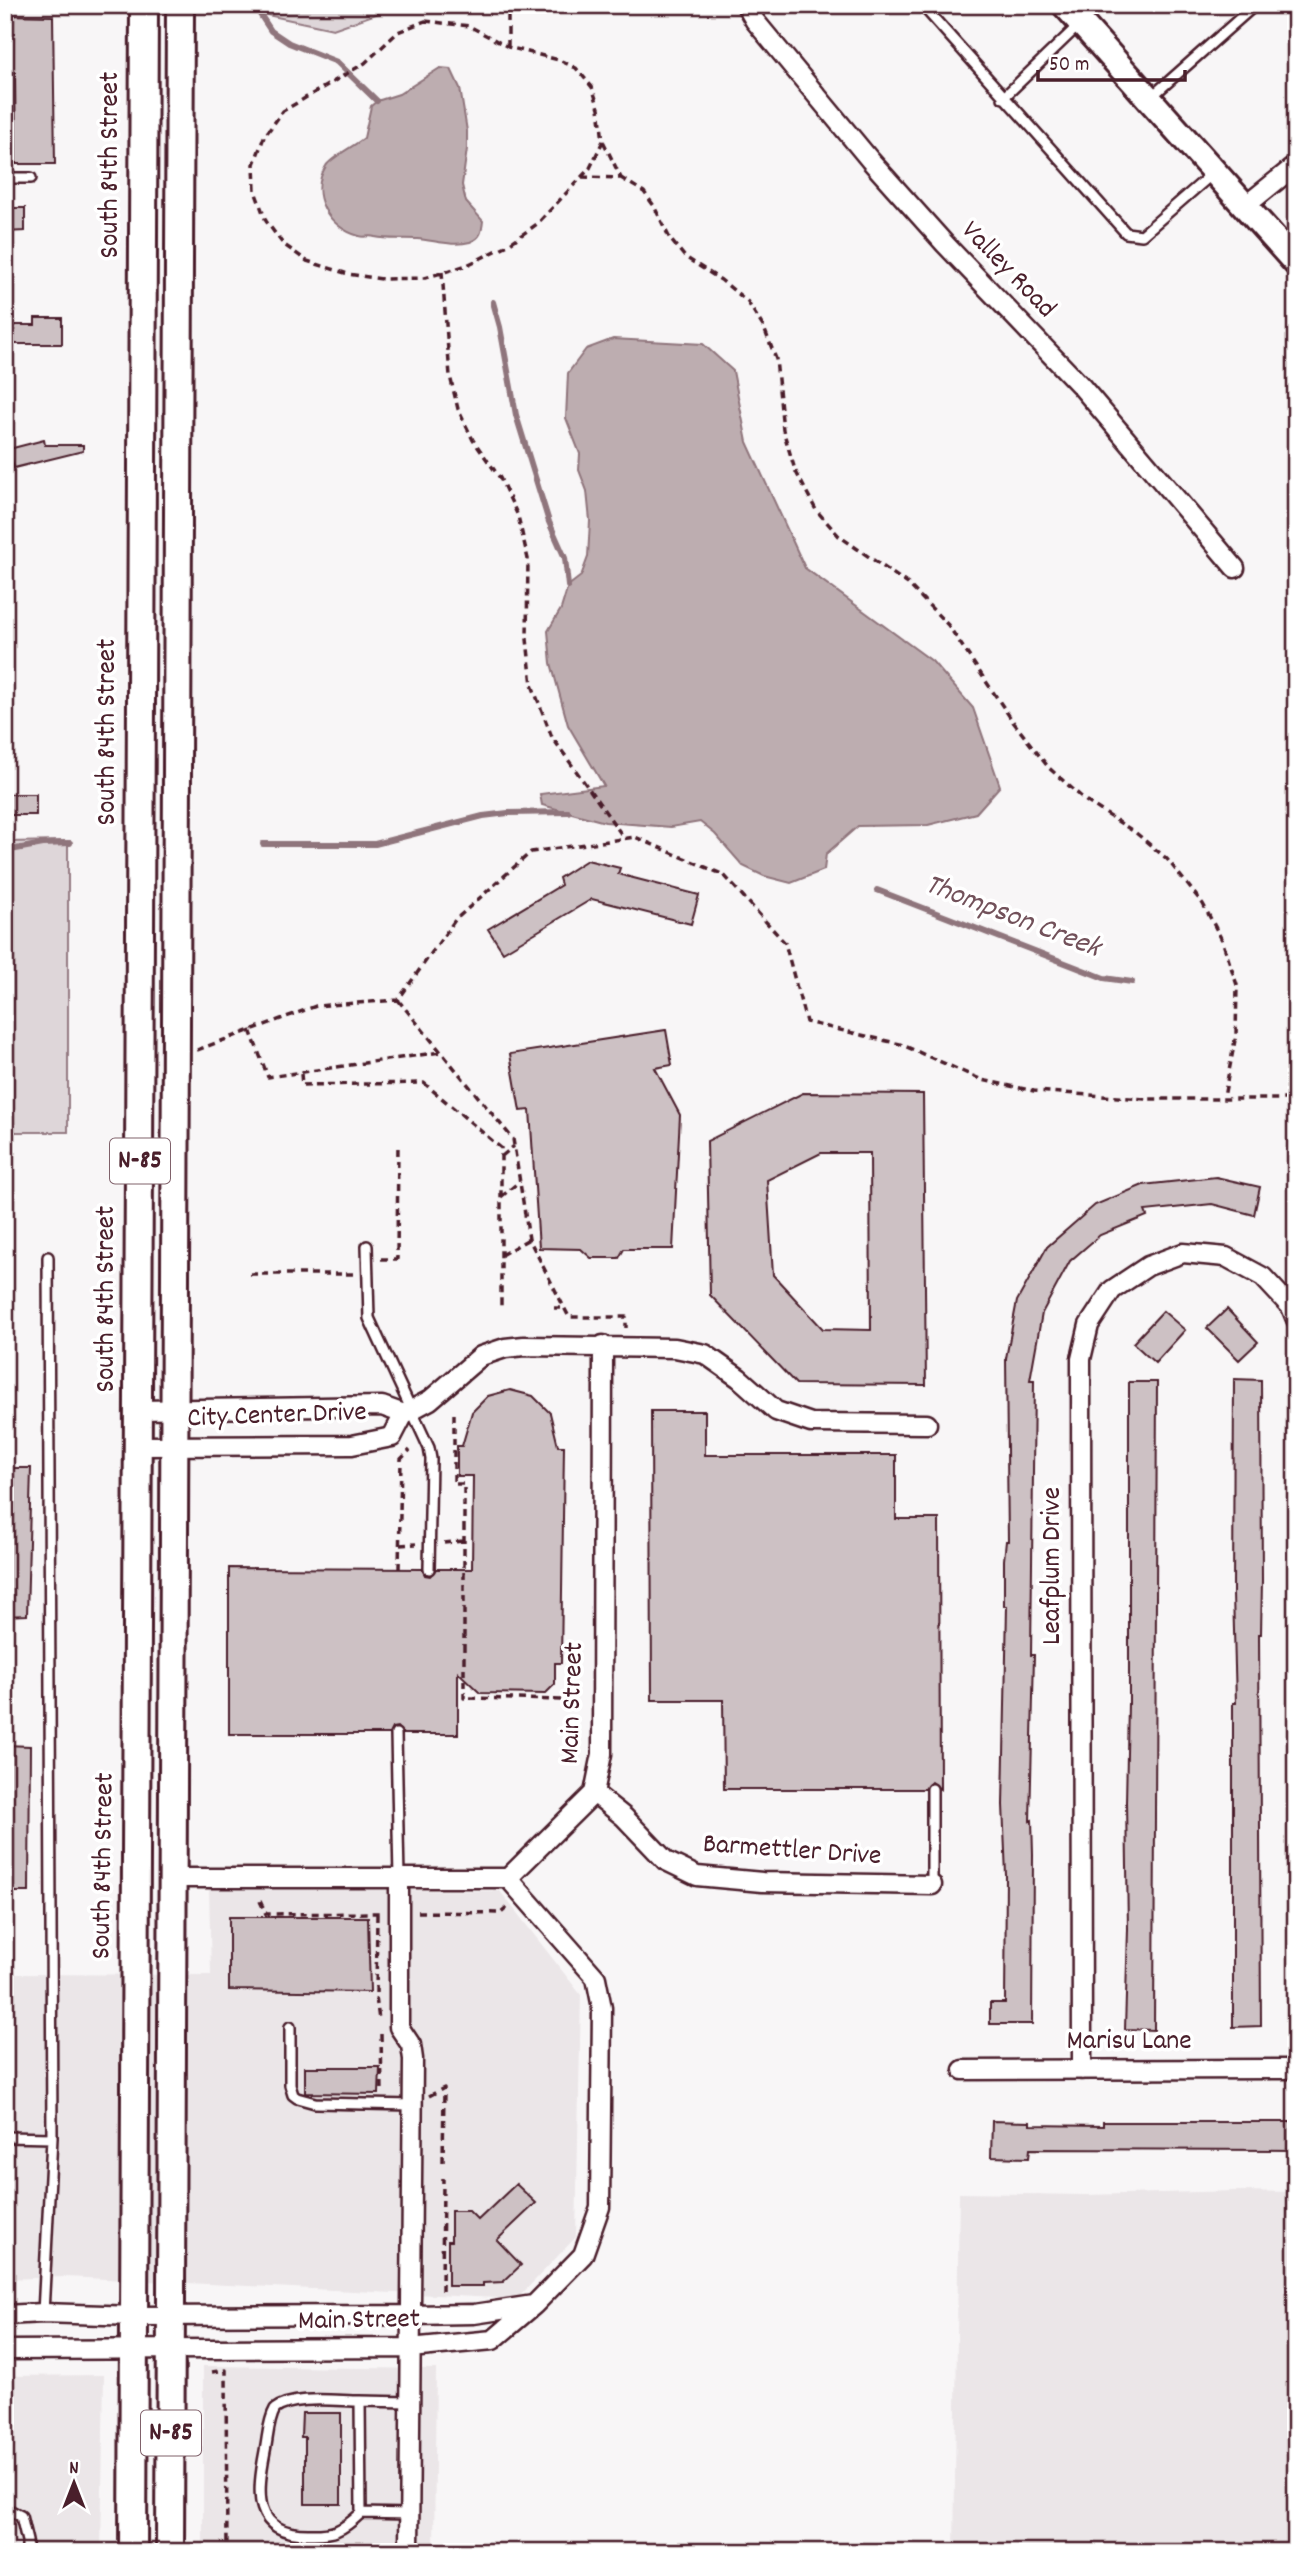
<svg xmlns="http://www.w3.org/2000/svg" width="1301" height="2557" viewBox="0 0 1301 2557" font-family="Dekko,sans-serif">
<style>
.built{fill:#ebe6e8}
.green{fill:#ded6d9;stroke:#947a82;stroke-width:2}
.water{fill:#bdadb0;stroke:#8f747b;stroke-width:2}
.lines{fill:none;stroke-linecap:round;stroke-linejoin:round}
.stream{stroke:#8f747b;stroke-width:6}
.building{fill:#cdc1c4;stroke:#4a1f2b;stroke-width:2;fill-rule:evenodd}
.lane-casing{stroke:#4a1f2b;stroke-width:14}
.street-casing{stroke:#4a1f2b;stroke-width:23}
.secondary-casing{stroke:#4a1f2b;stroke-width:30}
.primary-casing{stroke:#4a1f2b;stroke-width:32}
.path{stroke:#4a1f2b;stroke-width:3.5;stroke-dasharray:7 5;stroke-linecap:butt}
.lane{stroke:#fff;stroke-width:9}
.street{stroke:#fff;stroke-width:18}
.secondary{stroke:#fff;stroke-width:24}
.primary{stroke:#fff;stroke-width:26}
.labels{text-anchor:middle;dominant-baseline:central;stroke-width:7;stroke-linejoin:round;paint-order:stroke}
.shield{fill:#fff;stroke:#80626b;stroke-width:2}
.shield-label{font-size:26px;font-weight:bold;fill:#4a1f2b}
.street-label{font-size:28px;fill:#4a1f2b;stroke:#fff}
.water-label{font-size:30px;font-style:italic;fill:#72515a;stroke:#fff}
</style>
<rect width="100%" height="100%" fill="#f8f6f7"/>
<filter id="ink" filterUnits="userSpaceOnUse"><feTurbulence type="fractalNoise" baseFrequency=".0143" numOctaves="2"/><feDisplacementMap in="SourceGraphic" scale="14" xChannelSelector="R" yChannelSelector="G"/><feConvolveMatrix kernelMatrix="1 2 1 2 8 2 1 2 1" color-interpolation-filters="sRGB"/></filter>
<g filter="url(#ink)">
<path class="built" d="M209,1888L500,1891L581,1995L576,2237L517,2299L65,2277L5,2279V1974L211,1975Z
M1236,2191L1296,2192V2552H954L959,2193L1086,2195Z
M203,2366L436,2369L434,2552H203Z
M104,2375L101,2552H5V2376Z"/>
<path class="green" d="M242,5H383L379,13L333,29L244,10Z
M68,841V1132H5V842Z"/>
<path class="water" d="M440,68L451,69L460,88L467,131V149L462,185L466,202L483,221C482,231 481,238 470,242C452,247 434,240 417,239C402,238 389,240 375,237C369,235 364,238 359,236C329,228 308,195 326,166C330,158 356,145 364,138L371,106L377,101L399,94Z
M613,339L703,344L733,371L747,442L805,568L932,661L973,708L1000,786L976,813L928,825L858,826L826,854L824,870L791,883L764,876L743,866L715,834L700,822L671,827L605,822L542,805L540,794L604,786L568,725L551,663L548,631L561,609L568,586L581,576L588,557L590,521L587,491L579,470L580,454L566,418L568,373L586,349Z"/>
<g class="lines">
<path class="stream" d="M254,5L271,31L289,43L337,62L377,101
M493,302L500,327L516,415L549,522L565,558L568,586
M263,844H375L483,816L508,813L568,812
M5,851L43,844L70,843
M877,890L1104,978L1132,982"/>
</g>
<path class="building" d="M8,15L53,16L55,164H16L15,72H8Z
M5,208H25V231L5,232Z
M35,318H62V344H5V325H35Z
M44,440L45,445H83V451L14,468L9,449Z
M5,794H36V815H5Z
M587,860L620,868L618,874L699,895L691,924L592,899L503,952L488,929L561,885L559,878Z
M666,1030L672,1065L655,1068L680,1115L673,1249H624L619,1258H591L581,1249L539,1248L530,1110L520,1111L510,1054Z
M803,1093L923,1094L926,1385L796,1384L710,1295L707,1141ZM821,1153H870L871,1330L823,1329L773,1275L767,1180Z
M1216,1177L1260,1187L1254,1215L1212,1204L1145,1211L1147,1216L1100,1235L1070,1261L1042,1313L1030,1380H1034L1031,1655H1034L1030,1821L1032,1820L1033,1854L1032,2024H990V2003H1005L1006,1875L1003,1805L1007,1606H1004V1560L1006,1541H1008L1006,1358L1017,1301L1047,1247L1095,1205L1143,1185Z
M1227,1309L1258,1342L1239,1360L1207,1328Z
M1163,1311L1185,1330L1155,1363L1133,1343Z
M1234,1379L1261,1380L1262,1581L1261,1634H1259L1261,2026L1233,2027V1703H1236L1233,1594Z
M1129,1382H1157L1154,2030L1125,2029L1128,1929L1126,1802L1128,1704H1129Z
M510,1390L533,1396L550,1413L558,1446H564L561,1663H555V1684L545,1694L480,1693L458,1672V1734H403L397,1727L392,1728L389,1734H229V1568L422,1569L425,1575L430,1576L436,1569H472L473,1476H457V1446H462L472,1412L488,1396Z
M651,1411H705V1455H896V1519H939L940,1789L931,1782L925,1789H724L723,1700H652Z
M5,1468H31L27,1615L5,1616Z
M5,1745L30,1746L29,1892H5Z
M229,1917H368L370,1992L229,1990Z
M305,2067H380L379,2094L305,2093Z
M992,2121L1030,2122V2125L1103,2126V2122H1296V2150L1030,2149L1029,2158L991,2157Z
M516,2184L536,2203L497,2240L521,2265L503,2282L483,2283V2286H448V2241H451V2211H469L478,2220Z
M302,2413H341V2504H305V2437H301Z"/>
<g class="lines">
<g class="lane-casing">
<path id="lane" d="M922,5L1126,233L1142,235L1212,174
M1003,98L1080,24
M1150,98L1255,5
M5,178H31
M367,1246L369,1318L429,1448L431,1459L429,1569
M396,1734L399,1878
M932,1885V1789
M290,2027V2085L293,2095L297,2098L315,2103L413,2105
M5,2137L52,2138
M43,2313L52,2138L48,1257
M360,2401L410,2402
M5,2508L21,2516L27,2541V2552
M361,2513L360,2401C337,2401 293,2395 275,2409C268,2421 268,2437 265,2451C257,2493 252,2534 308,2534C333,2535 342,2531 361,2513L409,2514"/>
</g>
<g class="street-casing">
<path id="street" d="M746,5L755,21L870,160L945,244L1081,386L1235,568
M1244,207L1296,165
M139,1410L382,1406L404,1414
M138,1446L352,1445L392,1437L404,1414L430,1400L481,1356L505,1348L524,1346L675,1348L705,1354L739,1378L776,1411L811,1423L927,1424
M594,1793L624,1817L666,1861L697,1876L762,1882L932,1885
M174,1878H508
M399,1878V2027L411,2045L413,2059L409,2552
M508,1878L594,1793L602,1754L603,1345
M963,2070L1296,2069
M1082,2070L1081,1359L1089,1325L1112,1290L1148,1266L1183,1253L1226,1257L1263,1277L1291,1307L1296,1319
M5,2315L43,2313L135,2316L410,2315L474,2314L533,2305
M5,2350L410,2348L493,2340L534,2305L583,2255L600,2207L602,2008L596,1978L508,1878"/>
</g>
<g class="secondary-casing">
<path id="secondary" d="M1065,5L1296,263"/>
</g>
<g class="primary-casing">
<path id="primary" d="M133,2552L144,5
M170,2552L180,5"/>
</g>
<path class="path" d="M425,21L469,26L508,47L559,60L576,68L592,87L599,108L603,141L590,168L537,224L506,246L467,265L425,278L382,279L348,274L307,261L283,244L266,221L255,191L254,164L264,137L283,111L365,63L398,32Z
M508,47V6H530
M582,177L621,178L603,141
M621,178L644,192L654,206L670,239L685,257L721,280L747,301L764,328L776,359L783,430L795,470L816,510L839,536L908,584L948,625L1014,723L1049,768L1086,801L1136,833L1167,859L1203,904L1222,940L1237,985L1236,1035L1224,1097
M442,272L450,376L458,409L473,440L500,478L518,516L528,559L527,639L532,685L552,737L624,838
M398,1000L513,1139L529,1239L569,1317H626V1328
M250,1030L268,1077L441,1052
M197,1050L316,1006L398,1000L455,920L531,852L635,837L724,875L785,943L806,1022L900,1044L982,1080L1034,1091L1145,1099H1296
M301,1074L302,1085L424,1083L501,1148V1310
M502,1156L514,1146
M501,1197L520,1181
M501,1255L529,1239
M381,1259H397L398,1143
M250,1274H354
M554,1308H565
M454,1414V1484H464V1698L565,1700
M444,1543L464,1541
M400,1545L416,1544
M399,1569L401,1459L410,1450
M260,1901L266,1914L379,1913
M418,1912L501,1913L509,1906
M377,1914L376,1997L379,2020
M381,2034L382,2093
M429,2096L444,2088L443,2164
M442,2291L443,2178
M212,2372L226,2370L227,2552"/>
<use href="#lane" class="lane"/>
<use href="#street" class="street"/>
<use href="#secondary" class="secondary"/>
<use href="#primary" class="primary"/>
</g>
</g>
<g class="labels">
<g class="shield">
<rect x="110" y="1138.5" width="60" height="45" rx="5"/>
<rect x="141" y="2410.5" width="60" height="45" rx="5"/>
</g>
<g class="shield-label">
<text x="140" y="1161">N-85</text>
<text x="171" y="2433">N-85</text>
</g>
<g class="street-label">
<text transform="translate(112 165) rotate(-90)">South 84th Street</text>
<text transform="translate(1007 271) rotate(46)">Valley Road</text>
<text transform="translate(109 732) rotate(-90)">South 84th Street</text>
<text transform="translate(108 1299) rotate(-90)">South 84th Street</text>
<text transform="translate(277 1417) rotate(-2)">City Center Drive</text>
<text transform="translate(1054 1566) rotate(-90)">Leafplum Drive</text>
<text transform="translate(574 1703) rotate(-88)">Main Street</text>
<text transform="translate(792 1852) rotate(4)">Barmettler Drive</text>
<text transform="translate(105 1866) rotate(-89)">South 84th Street</text>
<text x="1129" y="2043">Marisu Lane</text>
<text transform="translate(359 2322) rotate(-1)">Main Street</text>
</g>
<g class="water-label">
<text transform="translate(1012 918) rotate(21)">Thompson Creek</text>
</g>
</g>
<rect width="1301" height="2557" fill="none" stroke="#fff" stroke-width="28"/>
<rect x="14" y="14" width="1273" height="2529" fill="none" stroke="#4a1f2b" stroke-width="2.5" filter="url(#ink)"/>
<g transform="translate(74 2483)" stroke="#ffffff" stroke-width="5" paint-order="stroke">
<path d="M0-5L12 26L0 18L-12 26Z" fill="#4a1f2b"/>
<text y="-10" font-size="19" font-weight="bold" text-anchor="middle" fill="#4a1f2b">N</text>
</g>
<path d="M1038 70v10h147v-10" fill="none" stroke="#4a1f2b" stroke-width="3.5"/>
<text x="1049" y="70" font-size="21" fill="#4a1f2b" stroke="#ffffff" stroke-width="5" paint-order="stroke">50 m</text>
</svg>
